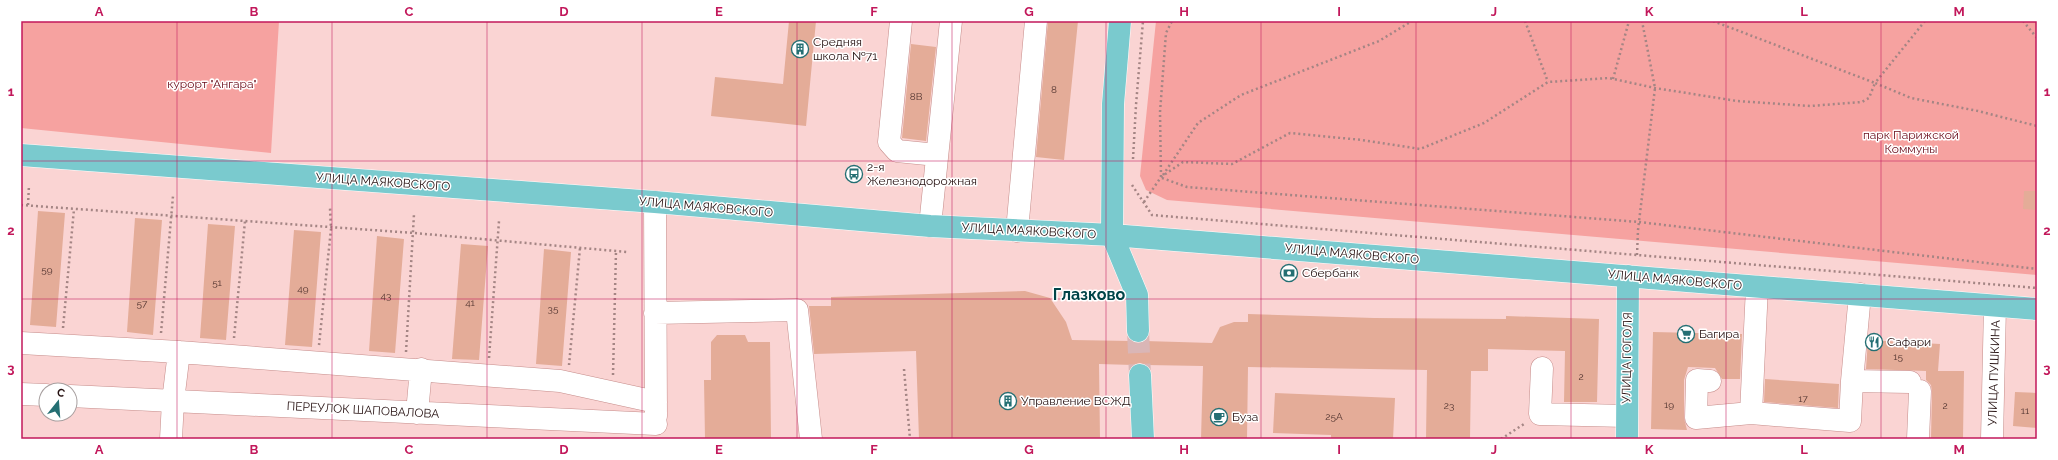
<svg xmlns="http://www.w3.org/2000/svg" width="2058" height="460" viewBox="0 0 2058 460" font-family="Raleway,sans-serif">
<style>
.green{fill:#f6a2a0}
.building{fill:#e4ac98}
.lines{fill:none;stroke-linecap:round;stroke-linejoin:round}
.major-tunnel{stroke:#dab6b6;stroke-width:22;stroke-dasharray:22 11;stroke-linecap:butt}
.minor-casing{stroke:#c68c8a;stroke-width:23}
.major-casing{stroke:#fff;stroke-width:23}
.path{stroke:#a48584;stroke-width:2.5;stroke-dasharray:2 3;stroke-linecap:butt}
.minor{stroke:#fff;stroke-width:22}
.major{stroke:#7acace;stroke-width:22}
.grid{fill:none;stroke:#c2185b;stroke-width:1;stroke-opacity:0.55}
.labels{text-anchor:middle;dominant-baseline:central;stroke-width:3;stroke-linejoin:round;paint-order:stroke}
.number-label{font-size:10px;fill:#543631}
.poi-label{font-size:12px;fill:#240f0f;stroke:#fff;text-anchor:start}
.park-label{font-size:12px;fill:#680918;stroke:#fff}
.street-label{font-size:12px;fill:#240f0f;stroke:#fff}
.district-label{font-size:16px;font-weight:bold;fill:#014549;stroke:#fff}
.neatline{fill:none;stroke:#c2185b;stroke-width:1.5}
.grid-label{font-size:13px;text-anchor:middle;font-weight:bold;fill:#c2185b}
</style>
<rect width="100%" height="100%" fill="#fad4d3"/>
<path class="green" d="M21,21H279L271,153L21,128Z
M1156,21H2037V275L1167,200L1146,190L1140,176Z"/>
<path class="building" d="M789,21H816L806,126L711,116L715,77L783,84Z
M1048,21H1078L1064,160L1036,157Z
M911,44L936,47L926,141L902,138Z
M2024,191H2037V210L2023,209Z
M38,211L65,213L56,327L30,325Z
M135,218L162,220L153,335L127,332Z
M208,224L235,226L226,340L200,338Z
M294,230L321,232L312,347L285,345Z
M377,236L404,239L395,353L369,351Z
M461,244L488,246L479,360L452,359Z
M544,249L571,252L562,366L536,364Z
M1025,291L1050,298L1066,322L1072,340L1131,341L1138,343L1145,341L1212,343L1220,327L1234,322H1248V314L1374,318L1506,319V316L1599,319L1597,402H1564L1565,351L1488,349V371H1471L1470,439H1426L1427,370L1248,367L1247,439H1201L1203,366L1147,365L1140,363L1133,365L1099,364L1100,439H919L916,351L814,354L809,306H831V297Z
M1653,332L1742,334L1740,379H1722L1715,368L1688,367L1684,380V418L1687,430L1651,429Z
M717,335H745L748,342H770L771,439H705L704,380H711V342Z
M1868,340L1940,344L1938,371H1964L1963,439H1931L1932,392L1931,385L1926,380V371L1866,369Z
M1765,379L1839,384L1838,408L1764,402Z
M2015,392L2037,393V428L2013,426Z
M1275,393L1395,398L1393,439H1331V435L1273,433Z"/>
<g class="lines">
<path class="major-tunnel" d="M1138,331L1140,375"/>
<g class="minor-casing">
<path id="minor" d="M901,21L889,142L897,151L937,155
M655,202L656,416
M930,226L951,21
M1017,231L1036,21
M655,313L797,310L811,439
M21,343L179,352L560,381L656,402
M1542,368L1540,414L1626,416
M1710,381L1697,380L1696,418L1751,413L1850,421L1852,381L1910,382
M1852,381L1860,294
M21,394L46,395
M70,396L656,424
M417,413L421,369
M1751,413L1757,287
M171,439L173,401L179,352
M1918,439L1920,391
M1992,439L1995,306"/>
</g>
<g class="major-casing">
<path id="major" d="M1120,21L1113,104L1112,235L1137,295L1138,331
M21,155L655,202L930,226L1112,235L2037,309
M1140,375L1143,439
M1627,439L1628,276"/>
</g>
<path class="path" d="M1525,21L1548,82
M1925,21L1875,83L1911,98L1978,111L2037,126
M2023,21L2037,38
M1613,79L1629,21
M1133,159L1136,105L1143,21
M1163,175L1198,123L1241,95L1379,41L1412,21
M1161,177L1160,112L1166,33L1172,21
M1162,178L1187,187L1639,222L2037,269
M1132,185L1152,215L2037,288
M1144,202L1161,177L1183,162L1232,164L1290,133L1362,140L1420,149L1484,123L1548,82L1609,78L1655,88L1737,101L1810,106L1862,102L1869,98L1875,83L1713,21
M21,205L414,233L627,252
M28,205L29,185
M1637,255L1638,230L1655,88L1642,21
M63,328L74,209
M161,333L173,196
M234,338L245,221
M319,345L331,229L330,208
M406,352L414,214
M489,358L499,221
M569,365L580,248
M904,369L910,439
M613,375L616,251
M1501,439L1524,424"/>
<use href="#minor" class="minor"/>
<use href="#major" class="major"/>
</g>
<path class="grid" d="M177,21V439M332,21V439M487,21V439M642,21V439M797,21V439M952,21V439M1106,21V439M1261,21V439M1416,21V439M1571,21V439M1726,21V439M1881,21V439M21,161H2037M21,299H2037"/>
<defs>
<g id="building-ring" transform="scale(0.9)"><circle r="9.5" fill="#fff" stroke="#246f73" stroke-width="1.5"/><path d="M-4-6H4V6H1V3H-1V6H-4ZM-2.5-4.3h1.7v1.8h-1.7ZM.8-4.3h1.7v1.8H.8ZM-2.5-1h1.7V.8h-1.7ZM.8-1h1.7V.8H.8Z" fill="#246f73"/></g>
<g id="bus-ring" transform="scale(0.9)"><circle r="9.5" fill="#fff" stroke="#246f73" stroke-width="1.5"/><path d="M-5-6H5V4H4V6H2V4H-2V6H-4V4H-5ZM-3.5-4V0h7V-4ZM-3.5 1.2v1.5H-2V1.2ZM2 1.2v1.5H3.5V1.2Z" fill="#246f73"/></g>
<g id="bank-ring" transform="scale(0.9)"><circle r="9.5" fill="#fff" stroke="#246f73" stroke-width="1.5"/><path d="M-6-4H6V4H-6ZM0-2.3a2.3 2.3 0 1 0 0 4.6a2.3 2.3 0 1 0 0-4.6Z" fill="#246f73"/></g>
<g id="supermarket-ring" transform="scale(0.9)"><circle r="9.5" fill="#fff" stroke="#246f73" stroke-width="1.5"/><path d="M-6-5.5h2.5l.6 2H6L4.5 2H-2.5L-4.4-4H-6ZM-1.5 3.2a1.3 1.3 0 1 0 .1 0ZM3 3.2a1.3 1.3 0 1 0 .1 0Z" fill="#246f73"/></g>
<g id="restaurant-ring" transform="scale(0.9)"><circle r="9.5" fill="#fff" stroke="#246f73" stroke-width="1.5"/><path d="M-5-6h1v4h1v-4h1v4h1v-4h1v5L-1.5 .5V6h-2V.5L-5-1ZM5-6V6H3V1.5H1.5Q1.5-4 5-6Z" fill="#246f73"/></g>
<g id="cafe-ring" transform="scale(0.9)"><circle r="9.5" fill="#fff" stroke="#246f73" stroke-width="1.5"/><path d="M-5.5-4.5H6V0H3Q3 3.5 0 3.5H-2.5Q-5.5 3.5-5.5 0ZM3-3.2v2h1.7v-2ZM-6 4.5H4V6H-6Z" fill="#246f73"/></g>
</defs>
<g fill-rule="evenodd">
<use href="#building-ring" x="800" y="49"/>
<use href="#bus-ring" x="854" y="174"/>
<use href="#bank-ring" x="1289" y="273"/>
<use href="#supermarket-ring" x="1686" y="334"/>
<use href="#restaurant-ring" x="1874" y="342"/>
<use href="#building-ring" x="1008" y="401"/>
<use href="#cafe-ring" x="1219" y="417"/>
</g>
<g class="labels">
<g class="number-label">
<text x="1054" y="89">8</text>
<text x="916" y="96">8В</text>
<text x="47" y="269">59</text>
<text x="217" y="282">51</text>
<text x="303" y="288">49</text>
<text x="386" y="295">43</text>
<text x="470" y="302">41</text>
<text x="142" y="303">57</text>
<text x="553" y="308">35</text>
<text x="1898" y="356">15</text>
<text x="1581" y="376">2</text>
<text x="1803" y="398">17</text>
<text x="1669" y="404">19</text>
<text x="1449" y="405">23</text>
<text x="1945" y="405">2</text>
<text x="2025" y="410">11</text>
<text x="1334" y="416">25А</text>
</g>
<g class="poi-label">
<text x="813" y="42">Средняя<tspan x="813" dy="14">школа №71</tspan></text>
<text x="867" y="167">2-я<tspan x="867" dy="14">Железнодорожная</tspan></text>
<text x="1302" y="273">Сбербанк</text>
<text x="1699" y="334">Багира</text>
<text x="1887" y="342">Сафари</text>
<text x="1021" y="401">Управление ВСЖД</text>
<text x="1232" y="417">Буза</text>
</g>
<g class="park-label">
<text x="212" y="84">курорт "Ангара"</text>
<text x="1911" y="135">парк Парижской<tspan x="1911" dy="14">Коммуны</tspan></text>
</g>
<g class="street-label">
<text transform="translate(383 182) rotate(4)">УЛИЦА МАЯКОВСКОГО</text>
<text transform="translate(706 207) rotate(5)">УЛИЦА МАЯКОВСКОГО</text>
<text transform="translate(1029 231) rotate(3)">УЛИЦА МАЯКОВСКОГО</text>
<text transform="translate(1352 254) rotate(5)">УЛИЦА МАЯКОВСКОГО</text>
<text transform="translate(1675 280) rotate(5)">УЛИЦА МАЯКОВСКОГО</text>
<text transform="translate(1627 358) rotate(-89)">УЛИЦА ГОГОЛЯ</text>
<text transform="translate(1994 373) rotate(-88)">УЛИЦА ПУШКИНА</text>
<text transform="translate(363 410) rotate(3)">ПЕРЕУЛОК ШАПОВАЛОВА</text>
</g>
<g class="district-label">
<text x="1089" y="294">Глазково</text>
</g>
</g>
<rect width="2058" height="460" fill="none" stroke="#ffffff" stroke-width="44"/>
<g transform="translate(58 402) rotate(17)"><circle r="19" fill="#ffffff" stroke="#a79f9f"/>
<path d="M0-3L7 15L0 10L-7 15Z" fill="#246f73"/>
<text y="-6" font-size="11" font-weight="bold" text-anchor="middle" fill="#240f0f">С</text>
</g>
<rect x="22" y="22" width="2014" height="416" class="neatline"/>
<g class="grid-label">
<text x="99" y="16">A</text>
<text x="254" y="16">B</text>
<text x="409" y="16">C</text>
<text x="564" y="16">D</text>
<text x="719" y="16">E</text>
<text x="874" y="16">F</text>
<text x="1029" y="16">G</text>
<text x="1184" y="16">H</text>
<text x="1339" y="16">I</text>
<text x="1494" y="16">J</text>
<text x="1649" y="16">K</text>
<text x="1804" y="16">L</text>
<text x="1959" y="16">M</text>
<text x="11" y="96">1</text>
<text x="2047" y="96">1</text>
<text x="11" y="235">2</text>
<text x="2047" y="235">2</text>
<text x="11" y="373">3</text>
<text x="2047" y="373">3</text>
<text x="99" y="454">A</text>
<text x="254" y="454">B</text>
<text x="409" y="454">C</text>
<text x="564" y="454">D</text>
<text x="719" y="454">E</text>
<text x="874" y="454">F</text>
<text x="1029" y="454">G</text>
<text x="1184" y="454">H</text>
<text x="1339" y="454">I</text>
<text x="1494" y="454">J</text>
<text x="1649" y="454">K</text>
<text x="1804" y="454">L</text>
<text x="1959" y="454">M</text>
</g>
</svg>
